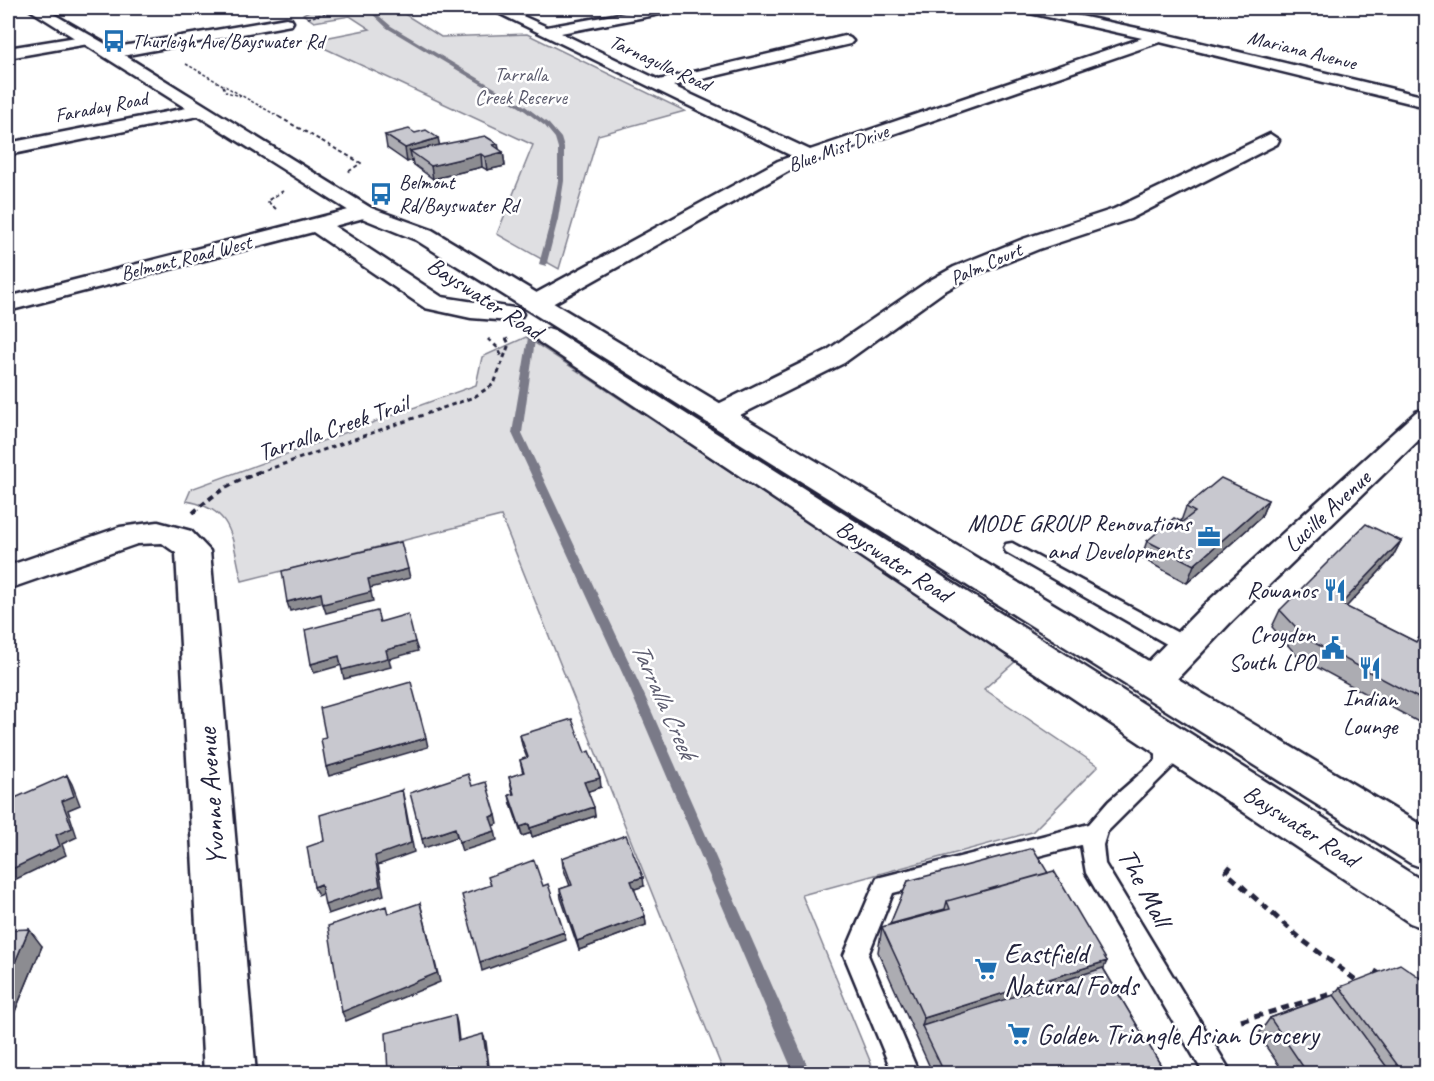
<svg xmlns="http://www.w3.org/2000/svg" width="1434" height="1081" viewBox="0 0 1434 1081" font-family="Caveat,sans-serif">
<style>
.green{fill:#dfdfe2;stroke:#80808e;stroke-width:1.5}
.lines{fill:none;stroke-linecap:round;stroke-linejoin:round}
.stream{fill:#7a7a88;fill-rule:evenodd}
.service-casing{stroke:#22223b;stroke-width:5}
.minor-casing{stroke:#22223b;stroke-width:5}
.primary-casing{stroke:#22223b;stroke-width:5}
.path-far4{stroke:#22223b;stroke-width:1.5;stroke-dasharray:3 2;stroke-linecap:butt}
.path-far3{stroke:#22223b;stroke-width:2;stroke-dasharray:4 3;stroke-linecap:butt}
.path-far2{stroke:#22223b;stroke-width:3;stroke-dasharray:4.5 4;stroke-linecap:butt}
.path-far1{stroke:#22223b;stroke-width:4;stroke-dasharray:6 4.5;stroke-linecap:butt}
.path{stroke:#22223b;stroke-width:5;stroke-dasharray:8 6;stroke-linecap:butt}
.service{fill:#fff;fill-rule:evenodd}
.minor{fill:#fff;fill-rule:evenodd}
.primary{fill:#fff;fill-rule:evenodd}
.wall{fill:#acacb2;stroke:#22223b;stroke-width:1.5}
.shaded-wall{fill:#8c8c91;stroke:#22223b;stroke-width:1.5}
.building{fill:#c8c8cf;stroke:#22223b;stroke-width:1.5}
.labels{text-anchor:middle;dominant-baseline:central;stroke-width:5;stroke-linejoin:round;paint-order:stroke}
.far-poi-label{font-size:20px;fill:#22223b;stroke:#fff;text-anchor:start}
.far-street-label{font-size:20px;fill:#22223b;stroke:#fff}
.far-park-label{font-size:20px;fill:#5b5b6d;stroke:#fff}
.street-label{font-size:24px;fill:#22223b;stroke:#fff}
.poi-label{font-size:24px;fill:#22223b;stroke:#fff;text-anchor:end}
.water-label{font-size:26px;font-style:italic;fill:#5c5c6f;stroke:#fff}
.near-street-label{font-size:28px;fill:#22223b;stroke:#fff}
.near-poi-label{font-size:28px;fill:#22223b;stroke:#fff;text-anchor:start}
</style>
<rect width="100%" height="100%" fill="#fff"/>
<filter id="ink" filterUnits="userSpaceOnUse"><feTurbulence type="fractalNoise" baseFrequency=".0167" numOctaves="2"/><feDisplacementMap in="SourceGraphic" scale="12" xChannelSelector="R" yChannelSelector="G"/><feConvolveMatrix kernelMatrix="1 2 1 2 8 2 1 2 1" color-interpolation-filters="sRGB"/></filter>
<g filter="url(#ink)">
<path class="green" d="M310,8H395L441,37L527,34L685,111L598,135L559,269L497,234L533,145L309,41L370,29L350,16L314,22L303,14L309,11Z
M526,337L1017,660L984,689L1098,766L1032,832L802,895L875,1073H724L501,516L242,581C231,540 236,509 186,501L191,489L476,385L482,357Z"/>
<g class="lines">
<path class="stream" d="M366,8H370L391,26L525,106L549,124L561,138L564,148V181L558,219L546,266L539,264L551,219L558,181V148L555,138L545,126L521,108L387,28Z
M528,338H531L535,340L522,433L643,692L811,1074H794L631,692L512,433Z"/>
<g class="service-casing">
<path id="service" d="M1012,543L1193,641L1195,646L1193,651H1179L1006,552L1004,548L1006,544Z
M1166,731L1173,733L1176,739V763L1107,832L1103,845L1105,864L1232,1074H1204L1086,873L1081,845L893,893L868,955L919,1074H893L844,955L877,878L1089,824L1109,801L1156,760V739L1159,733Z"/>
</g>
<g class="minor-casing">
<path id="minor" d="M488,8H505L547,27L652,8H678L671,12L561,33L659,80L845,36L850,38L853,41L850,44L673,86L810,150L1142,38L1021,11L1019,8H1043L1160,33L1426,97V107L1160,42L792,169L545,308L536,310L527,308L524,303L527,298L778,161L792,156Z
M286,18L291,19L293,22L291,25L111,58L103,53L111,48Z
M89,35L97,40L94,43L8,58V48Z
M202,105L211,110L208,114L8,155V143Z
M1270,134L1279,140L1277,144L1130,219L1039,249L970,277L943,292L844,363L726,422L716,425L706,422L702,416L706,410L826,351L927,282L954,267L1023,239L1114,209Z
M364,206L371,208L375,212L371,216L334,226L442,297L520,309L523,314L520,319L511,321L471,318L425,308L313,232L8,311V297Z
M1426,409V433L1230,623L1174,682L1167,694L1154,698L1141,694L1135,684L1147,663L1204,605L1416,412Z
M158,522L191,531L210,551L256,1074H204L176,553L162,543L137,544L8,589V566L120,527Z"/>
</g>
<g class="primary-casing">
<path id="primary" d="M27,8H43L116,50L371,208L432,230L1426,828V869L1410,863L416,240L357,216Z
M548,329L557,332L1426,883V929L1410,923L539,342L535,337L539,332Z"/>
</g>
<path class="path-far4" d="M308,18L347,8
M186,64L281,118
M223,86L226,92L241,96"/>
<path class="path-far3" d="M279,117L361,163L348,172
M276,209L267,201L283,191"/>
<path class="path-far2" d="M488,339L497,347L503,359
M258,473L474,397L494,384L509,344L506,338"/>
<path class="path-far1" d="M193,513C214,493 235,481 262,471"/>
<path class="path" d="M1231,866L1226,872L1301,939L1360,983
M1374,977L1380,967
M1241,1021L1338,992"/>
<use href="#service" class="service"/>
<use href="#minor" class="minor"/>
<use href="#primary" class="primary"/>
</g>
<path class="wall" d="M415,133L440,145L499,150L503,152L505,166L487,170L482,167L433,179L413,164L412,160L407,162L387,148L385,135Z
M1268,500L1261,517L1187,583L1141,558L1147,541L1181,521L1186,507Z
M1401,541L1392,558L1346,607L1416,642L1426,629V726L1298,657L1272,627L1280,610Z
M520,735L585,753L601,787L588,791L595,816L532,837L531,833L522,836L511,804L509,795L513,794L509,777L523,773L520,760L527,758L522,745Z
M562,858L644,886L634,889L645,916L646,925L579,950L561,898L560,889L570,886L563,867Z
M1048,873L1107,961L1103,968L1166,1074H933L878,952L882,927L890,925L908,881Z
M8,930L42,946L13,1016L8,1017Z
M1340,987L1426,1074H1285L1258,1035L1270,1018L1334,995Z"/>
<path class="shaded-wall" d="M438,138L441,151H410L412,160L407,162L405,148Z
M498,144L500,153L503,152L505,166L487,170L485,157L493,145Z
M481,154L482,167L433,179L431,166Z
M1268,500L1261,517L1187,583L1194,565Z
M1401,541L1392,558L1332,622L1341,604Z
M408,569L410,578L370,588L373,601L326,613L323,604L368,579Z
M321,593L324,602L290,611L287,602Z
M415,642L418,651L389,659L391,667L344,679L342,670L386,650Z
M339,656L342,665L314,673L311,664Z
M426,738L428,747L329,776L326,767Z
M67,775L72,784L80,805L68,810L77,837L62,844L66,855L8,883V871L56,835Z
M600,778L601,787L586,792L584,782Z
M402,790L404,799L414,852L378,865L384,895L328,914L325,905L375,856Z
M594,807L595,816L532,837L530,828Z
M496,815L498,824L492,826L490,817Z
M529,824L531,833L522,836L520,827Z
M455,828L457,837L424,848L422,839Z
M495,831L497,840L462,851L459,842Z
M643,877L644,886L632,890L631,881Z
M321,884L325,893L318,896L314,887Z
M420,903L440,982L346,1021L342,1012Z
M645,916L646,925L579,950L577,941Z
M29,929L42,946L13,1016L8,1009V979Z
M564,932L566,940L482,971L480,962Z
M1107,961L1096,986L922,1026L924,1018Z
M455,1015L457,1023L460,1049L458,1041Z
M483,1034L486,1042L490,1074H489Z
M8,1061L12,1065L13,1074H8Z"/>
<path class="building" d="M409,129L415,133L426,130L438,138L405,148L385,135Z
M485,136L498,144L493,145L503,152L485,157L481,154L431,166L410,151Z
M1221,478L1268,500L1194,565L1147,541L1174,518L1182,522L1195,512L1186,507Z
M1366,524L1401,541L1341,604L1416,642L1426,629V702L1307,639L1280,610Z
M401,542L408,569L368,579L371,592L323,604L321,593L287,602L282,571Z
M377,611L380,622L408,614L415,642L386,650L388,658L342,670L339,656L311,664L305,630Z
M411,682L426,738L326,767L321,739L326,738L320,708Z
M572,719L585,753L589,751L600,778L584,782L594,807L530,828L529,824L520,827L509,795L514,794L509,777L524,772L520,760L528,757L520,735Z
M468,774L472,786L486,782L496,815L490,817L495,831L459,842L455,828L422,839L410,793Z
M67,775L74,796L62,801L72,828L56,835L60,846L8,871V801Z
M402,790L411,843L375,856L380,886L325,905L321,884L314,887L307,847L324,841L320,815Z
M626,835L643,877L631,881L645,916L577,941L560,889L572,885L562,858Z
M1033,848L1048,873L947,901L945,909L890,924L908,881Z
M534,860L543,886L548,884L564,932L480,962L462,895L491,885L488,877Z
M1054,871L1107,961L924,1018L882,927L950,909L947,901Z
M420,903L437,973L342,1012L328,926L386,906L388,914Z
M29,929L8,979V930Z
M1400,964L1426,982V1074H1404L1340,987Z
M1103,968L1166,1074H945L922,1026Z
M1334,995L1392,1074H1308L1270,1018Z
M455,1015L458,1041L483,1034L489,1074H388L386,1033Z"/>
</g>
<defs>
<g id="bus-bare" transform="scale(1.8)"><path d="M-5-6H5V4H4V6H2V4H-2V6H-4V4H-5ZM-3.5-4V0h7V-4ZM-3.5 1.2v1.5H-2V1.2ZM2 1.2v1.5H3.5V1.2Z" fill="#1f6fb2" stroke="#fff" stroke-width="2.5" paint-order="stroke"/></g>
<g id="office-bare" transform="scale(1.8)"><path d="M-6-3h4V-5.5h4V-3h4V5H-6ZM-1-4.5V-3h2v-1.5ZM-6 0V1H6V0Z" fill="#1f6fb2" stroke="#fff" stroke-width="2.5" paint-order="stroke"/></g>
<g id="restaurant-bare" transform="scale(1.8)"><path d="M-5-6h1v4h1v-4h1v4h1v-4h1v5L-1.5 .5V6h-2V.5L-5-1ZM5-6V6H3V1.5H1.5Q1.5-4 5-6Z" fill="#1f6fb2" stroke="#fff" stroke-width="2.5" paint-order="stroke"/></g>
<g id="civic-bare" transform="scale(1.8)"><path d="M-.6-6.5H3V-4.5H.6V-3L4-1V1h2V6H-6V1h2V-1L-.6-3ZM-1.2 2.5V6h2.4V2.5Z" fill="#1f6fb2" stroke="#fff" stroke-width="2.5" paint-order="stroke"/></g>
<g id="supermarket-bare" transform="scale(1.8)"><path d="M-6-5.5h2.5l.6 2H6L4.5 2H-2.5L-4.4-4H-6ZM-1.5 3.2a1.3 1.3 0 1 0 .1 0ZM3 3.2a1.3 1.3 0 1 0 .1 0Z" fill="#1f6fb2" stroke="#fff" stroke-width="2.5" paint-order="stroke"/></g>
</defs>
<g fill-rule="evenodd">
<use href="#bus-bare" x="114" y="41"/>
<use href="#bus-bare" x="381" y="194"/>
<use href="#office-bare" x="1209" y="537"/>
<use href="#restaurant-bare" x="1335" y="590"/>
<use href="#civic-bare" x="1333" y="648"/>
<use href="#restaurant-bare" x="1370" y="668"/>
<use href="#supermarket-bare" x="986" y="969"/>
<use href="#supermarket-bare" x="1019" y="1034"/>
</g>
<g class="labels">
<g class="far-poi-label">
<text x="132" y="41">Thurleigh Ave/Bayswater Rd</text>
<text x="399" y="182">Belmont<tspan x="399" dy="23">Rd/Bayswater Rd</tspan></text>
</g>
<g class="far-street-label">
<text transform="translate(1302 50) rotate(14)">Mariana Avenue</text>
<text transform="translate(660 63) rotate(25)">Tarnagulla Road</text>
<text transform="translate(101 107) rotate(-11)">Faraday Road</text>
<text transform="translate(838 148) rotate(-20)">Blue Mist Drive</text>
<text transform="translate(186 258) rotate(-14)">Belmont Road West</text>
<text transform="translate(986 264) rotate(-24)">Palm Court</text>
</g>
<g class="far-park-label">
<text x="521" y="74">Tarralla<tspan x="521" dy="23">Creek Reserve</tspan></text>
</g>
<g class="street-label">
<text transform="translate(485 298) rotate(33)">Bayswater Road</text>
<text transform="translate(333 428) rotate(-19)">Tarralla Creek Trail</text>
<text transform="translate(1327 511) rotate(-43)">Lucille Avenue</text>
<text transform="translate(894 561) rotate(33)">Bayswater Road</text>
<text transform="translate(1301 826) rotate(33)">Bayswater Road</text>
</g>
<g class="poi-label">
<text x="1191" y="523">MODE GROUP Renovations<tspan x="1191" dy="28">and Developments</tspan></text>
<text x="1317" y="590">Rowanos</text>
<text x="1315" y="634">Croydon<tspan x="1315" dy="28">South LPO</tspan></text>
<text x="1370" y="698" text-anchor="middle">Indian<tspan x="1370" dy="28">Lounge</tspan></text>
</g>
<g class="water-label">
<text transform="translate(664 700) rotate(66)">Tarralla Creek</text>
</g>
<g class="near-street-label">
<text transform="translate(211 797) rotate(-94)">Yvonne Avenue</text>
<text transform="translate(1145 887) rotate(62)">The Mall</text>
</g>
<g class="near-poi-label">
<text x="1004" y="953">Eastfield<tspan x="1004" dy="32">Natural Foods</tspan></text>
<text x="1037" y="1034">Golden Triangle Asian Grocery</text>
</g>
</g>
<rect width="1434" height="1081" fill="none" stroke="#fff" stroke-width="30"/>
<rect x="15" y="15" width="1404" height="1051" fill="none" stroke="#22223b" stroke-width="2" filter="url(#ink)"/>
</svg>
